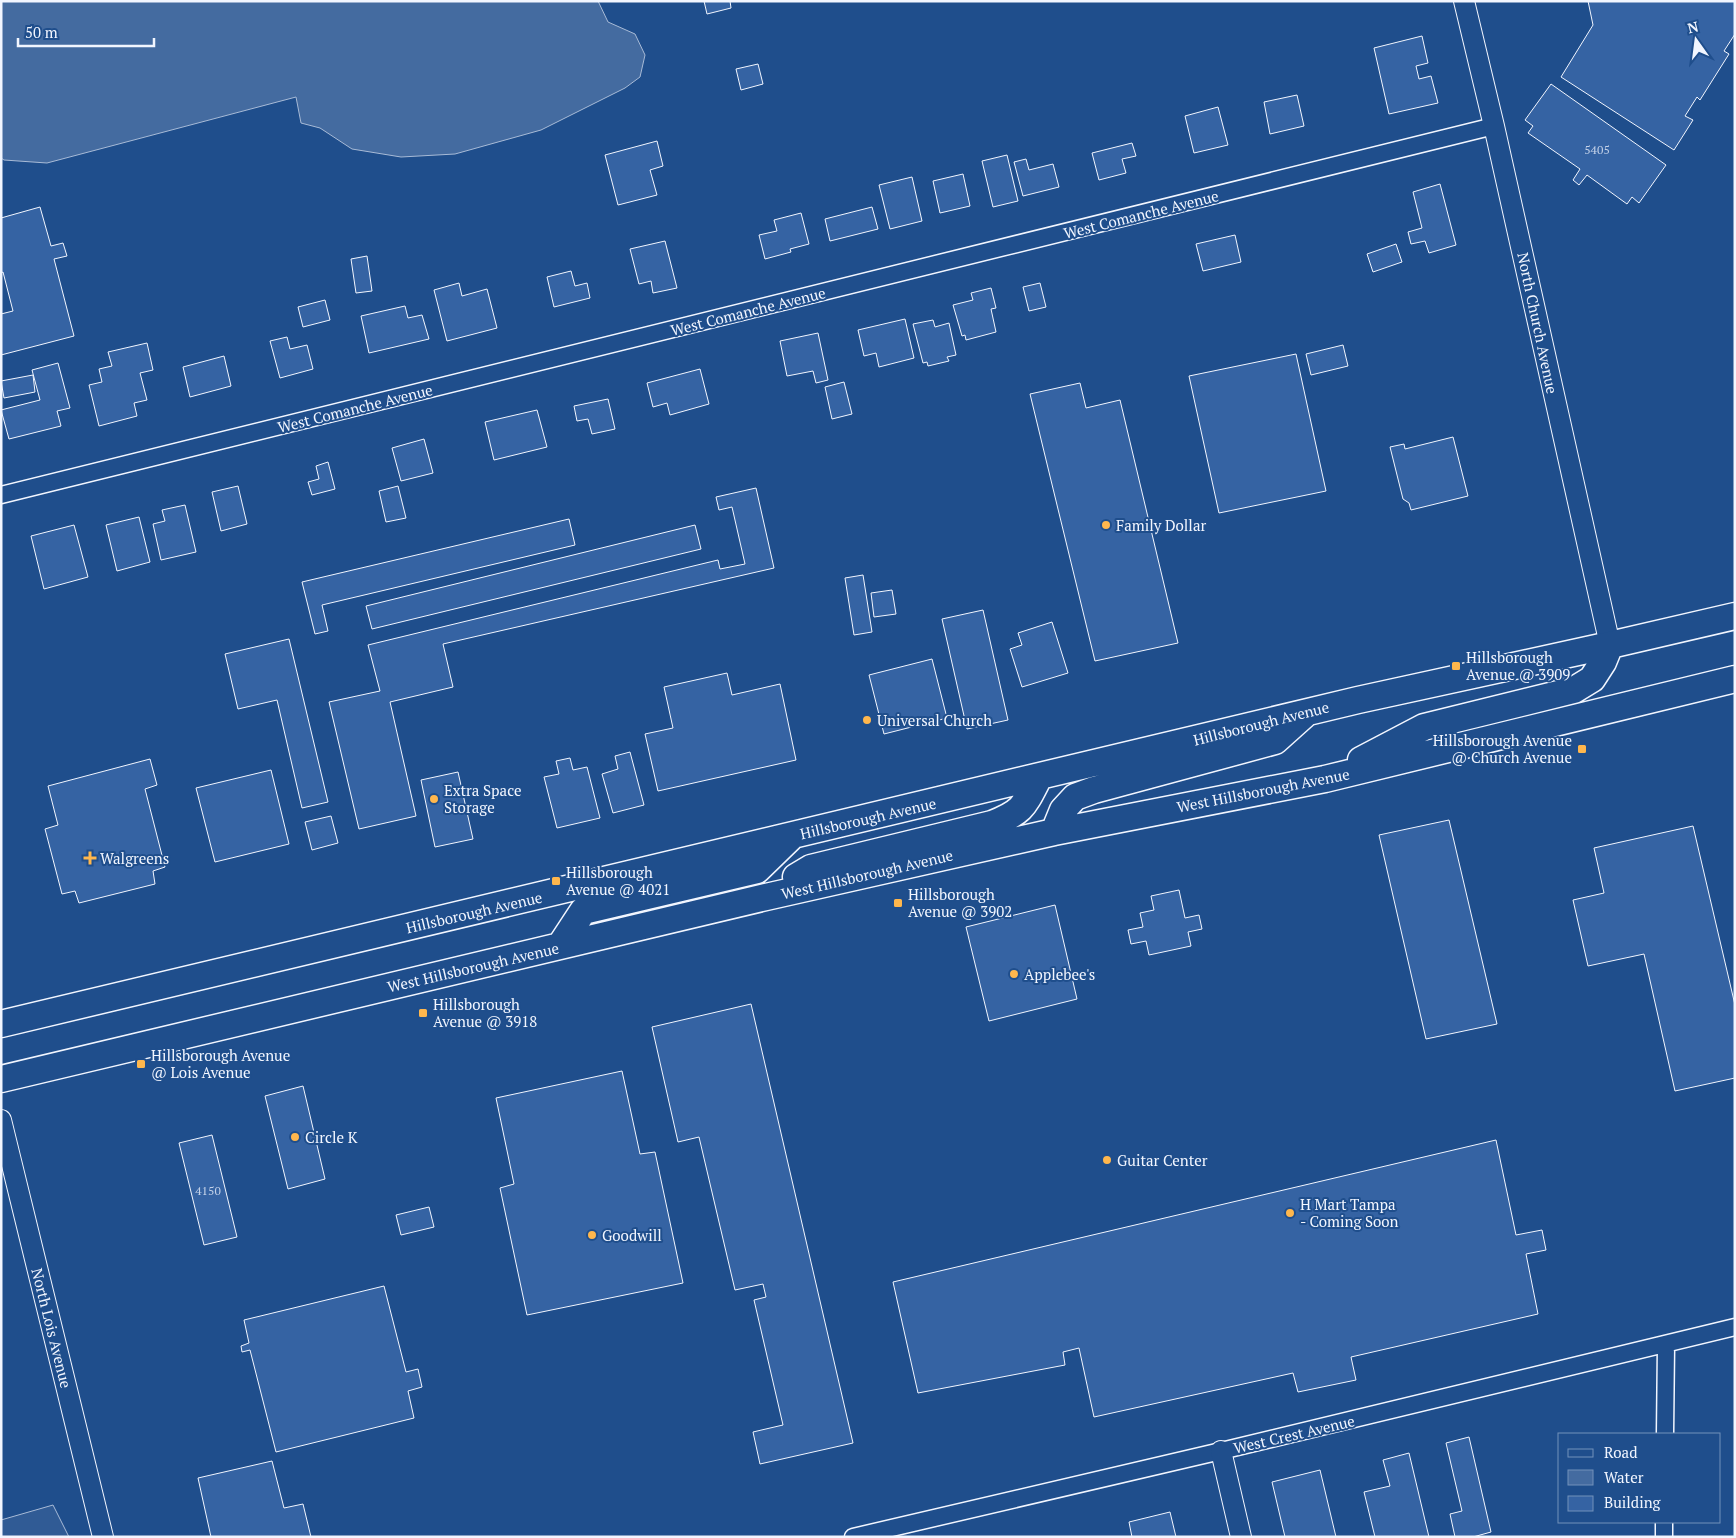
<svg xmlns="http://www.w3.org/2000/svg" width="1736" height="1538" viewBox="0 0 1736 1538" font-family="'PT Serif',serif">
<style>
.green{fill:#305b95;stroke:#a8bbd7}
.water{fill:#446ba0;stroke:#a8bbd7}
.building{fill:#3563a3;stroke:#f2f6ff}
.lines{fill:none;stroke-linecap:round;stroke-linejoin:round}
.minor-casing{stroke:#f2f6ff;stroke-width:19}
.tertiary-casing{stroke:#f2f6ff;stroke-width:22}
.primary-casing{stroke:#f2f6ff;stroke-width:29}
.minor{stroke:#1f4e8c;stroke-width:16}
.tertiary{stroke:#1f4e8c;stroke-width:20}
.primary{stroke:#1f4e8c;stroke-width:26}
.poi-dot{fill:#ffb74d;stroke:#1f4e8c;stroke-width:2}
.labels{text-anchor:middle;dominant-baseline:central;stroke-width:4;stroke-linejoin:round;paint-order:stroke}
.number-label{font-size:12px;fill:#c3d1e8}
.street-label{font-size:15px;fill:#f2f6ff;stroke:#1f4e8c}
.poi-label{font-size:15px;fill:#f2f6ff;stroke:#1f4e8c;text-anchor:start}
</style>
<rect width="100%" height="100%" fill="#1f4e8c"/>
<path class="green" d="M53,1505L69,1537H1V1520Z"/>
<path class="water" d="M1,1H598L608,22L635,34L645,55L640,77L625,88L541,130L455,154L401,157L352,149L320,128L301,123L296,97L47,163L4,160L1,158Z"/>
<path class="building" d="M704,1H730L731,8L707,14Z
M1588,1H1735V34L1724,51L1729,54L1700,100L1697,97L1685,116L1693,120L1674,150L1561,77L1593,25Z
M1422,36L1428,63L1416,66L1419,79L1431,76L1438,103L1389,114L1374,48Z
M758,64L763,84L741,90L736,69Z
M1551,84L1666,165L1639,203L1632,197L1627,204L1587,175L1579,185L1573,180L1580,169L1528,133L1533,126L1525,120Z
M1297,95L1304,126L1270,134L1264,102Z
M1218,107L1228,145L1194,153L1185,116Z
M657,141L663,166L650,170L657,195L618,205L605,155Z
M1132,143L1136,156L1122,159L1126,173L1099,180L1092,153Z
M1007,155L1018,201L993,207L982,161Z
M1026,159L1029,170L1053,164L1059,187L1023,196L1014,162Z
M963,174L970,206L940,213L933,181Z
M912,177L922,221L890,229L879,185Z
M1440,184L1456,245L1429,253L1425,241L1411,244L1408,232L1422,228L1413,192Z
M40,207L51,246L63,243L67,256L54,259L74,336L1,355V314L13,311L3,272L1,273V218Z
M872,207L878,229L830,241L825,219Z
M801,213L809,244L790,249L791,252L765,259L759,235L777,231L774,220Z
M1235,235L1241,262L1203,271L1196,244Z
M665,241L677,288L653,293L651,281L639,284L630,249Z
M1396,244L1402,262L1373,272L1367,254Z
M367,256L372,291L356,293L351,259Z
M571,271L575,286L587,283L590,298L554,307L547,277Z
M459,283L462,296L487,289L497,328L447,341L434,290Z
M1040,283L1046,307L1029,311L1023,287Z
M991,288L996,308L991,309L996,332L966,340L965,335L962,336L953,305L973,300L971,293Z
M325,300L330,320L303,327L298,307Z
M405,306L408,318L422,315L429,339L369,353L361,316Z
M905,319L914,358L879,367L876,353L864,356L858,330Z
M933,320L935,327L949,323L956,355L947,357L949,361L928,366L927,362L923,363L913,324Z
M818,333L828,380L816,383L813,371L787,376L780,341Z
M287,337L290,349L307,345L313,369L280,378L270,341Z
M147,343L153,370L140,373L147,400L134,403L137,416L99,426L89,385L102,382L99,369L112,366L108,352Z
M1343,345L1348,366L1311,375L1306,354Z
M1296,354L1326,491L1219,513L1189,376Z
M224,356L231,386L190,397L183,367Z
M58,363L70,408L57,411L61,426L9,439L1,410L40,400L32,370Z
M700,369L709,404L670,415L667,403L653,407L647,383Z
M33,375L35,392L4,398L1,381Z
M844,382L852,414L832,419L825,387Z
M1080,383L1086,408L1120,400L1178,643L1095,661L1030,394Z
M608,399L615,429L592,434L588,419L577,421L574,406Z
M537,410L547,447L494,460L485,422Z
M1453,437L1468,496L1411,510L1409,503L1403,499L1390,447L1404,444L1405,449Z
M424,439L433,473L401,481L392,448Z
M328,462L335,489L312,495L308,482L319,479L316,466Z
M238,486L247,524L221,531L212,492Z
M398,486L406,518L386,522L379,491Z
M756,488L774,568L443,644L453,687L390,702L416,816L359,829L329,702L380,691L368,645L718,560L720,569L745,564L732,507L719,510L716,497Z
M185,505L196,552L161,560L153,524L165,521L162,510Z
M139,517L150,562L117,571L106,525Z
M569,519L575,545L322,605L328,631L315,634L302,582Z
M74,525L88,577L44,589L31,536Z
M695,525L701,549L372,629L366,606Z
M863,575L872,632L854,635L845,578Z
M892,590L896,614L874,617L871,593Z
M983,610L1008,720L967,729L942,619Z
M1052,622L1068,673L1022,687L1010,649L1022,645L1018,633Z
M289,639L328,802L302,808L277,700L238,709L225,654Z
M932,659L947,718L884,734L869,675Z
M727,673L732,695L780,684L796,760L658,791L645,734L673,728L664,687Z
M630,752L644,805L613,813L602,774L618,769L615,756Z
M570,758L573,770L587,767L600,818L557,828L544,777L559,774L556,761Z
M150,759L157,785L145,789L165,867L153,871L155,884L79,903L75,891L62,894L45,829L58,825L48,786Z
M271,770L289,844L215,862L196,788Z
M458,772L473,839L435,847L421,780Z
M331,816L338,843L312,850L305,822Z
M1449,820L1497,1024L1426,1039L1379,835Z
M1693,826L1735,1005V1078L1675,1091L1644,954L1588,966L1573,900L1604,893L1594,848Z
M1179,890L1185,918L1199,915L1202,929L1188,932L1191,946L1149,955L1146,941L1131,944L1128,930L1143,927L1140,913L1154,910L1151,896Z
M1055,905L1077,999L989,1021L966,927Z
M751,1004L853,1443L760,1464L753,1432L783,1425L754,1300L766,1297L763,1284L735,1290L699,1137L678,1142L652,1027Z
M622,1071L640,1154L655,1152L683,1283L527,1315L500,1188L514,1184L496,1098Z
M303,1086L325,1179L288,1189L265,1096Z
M212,1135L237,1237L204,1245L179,1143Z
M1496,1140L1516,1235L1542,1230L1546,1250L1526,1254L1538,1314L1351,1357L1356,1380L1298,1392L1293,1373L1094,1417L1079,1348L1063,1352L1065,1365L918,1393L893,1282Z
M429,1207L434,1227L401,1235L396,1215Z
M384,1286L406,1372L418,1369L422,1387L408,1391L414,1418L276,1452L250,1350L242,1352L241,1346L249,1343L244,1320Z
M1469,1437L1491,1532L1473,1537H1455L1450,1514L1462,1511L1446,1443Z
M1409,1453L1429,1537H1375L1364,1492L1390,1486L1383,1460Z
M272,1461L284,1508L303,1504L311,1537H211L198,1478Z
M1320,1470L1336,1537H1285L1272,1482Z
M1170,1512L1176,1537H1132L1129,1522Z"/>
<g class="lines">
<g class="minor-casing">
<path id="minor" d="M1,495L1494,126
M1665,1434L1666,1345
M853,1537L1221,1451L1735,1327
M1664,1537V1522"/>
</g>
<g class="tertiary-casing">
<path id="tertiary" d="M1464,1L1494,126L1610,645
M1,1120L103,1537
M1221,1451L1241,1537"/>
</g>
<g class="primary-casing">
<path id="primary" d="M1361,760L1424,727L1574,690L1592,679L1603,662L1610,645
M1054,832L1063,810L1075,797L1094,790L1275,741L1304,715
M796,877L811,868L992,824C1023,812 1024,806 1039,777
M560,946L583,911L757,870L791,837
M1,1024L1358,700L1610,645L1735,616
M1,1079L766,897L1054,832L1325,779L1735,679"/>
</g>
<use href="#minor" class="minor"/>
<use href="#tertiary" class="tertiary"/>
<use href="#primary" class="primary"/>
</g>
<g class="poi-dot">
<circle cx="1106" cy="525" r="5"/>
<rect x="1451" y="661" width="10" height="10" rx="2.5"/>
<circle cx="867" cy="720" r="5"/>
<rect x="1577" y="744" width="10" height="10" rx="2.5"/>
<circle cx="434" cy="799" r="5"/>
<path d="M87.5 850.5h5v5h5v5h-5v5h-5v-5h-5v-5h5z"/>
<rect x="551" y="876" width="10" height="10" rx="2.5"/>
<rect x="893" y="898" width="10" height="10" rx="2.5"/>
<circle cx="1014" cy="974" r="5"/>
<rect x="418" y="1008" width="10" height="10" rx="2.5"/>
<rect x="136" y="1059" width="10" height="10" rx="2.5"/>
<circle cx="295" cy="1137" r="5"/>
<circle cx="1107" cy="1160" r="5"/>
<circle cx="1290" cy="1213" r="5"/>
<circle cx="592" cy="1235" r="5"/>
</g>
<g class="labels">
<g class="number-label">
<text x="1597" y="149">5405</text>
<text x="208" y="1190">4150</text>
</g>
<g class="street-label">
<text transform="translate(1141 214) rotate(-14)">West Comanche Avenue</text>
<text transform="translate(748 311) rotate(-14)">West Comanche Avenue</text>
<text transform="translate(1538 323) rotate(78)">North Church Avenue</text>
<text transform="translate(355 408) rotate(-14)">West Comanche Avenue</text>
<text transform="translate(1261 723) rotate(-14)">Hillsborough Avenue</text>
<text transform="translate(1263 790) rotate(-11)">West Hillsborough Avenue</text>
<text transform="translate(868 818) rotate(-13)">Hillsborough Avenue</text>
<text transform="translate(867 874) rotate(-13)">West Hillsborough Avenue</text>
<text transform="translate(474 912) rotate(-13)">Hillsborough Avenue</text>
<text transform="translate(473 967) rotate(-13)">West Hillsborough Avenue</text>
<text transform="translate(52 1328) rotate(76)">North Lois Avenue</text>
<text transform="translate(1294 1434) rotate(-13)">West Crest Avenue</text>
</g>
<g class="poi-label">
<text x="1116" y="525">Family Dollar</text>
<text x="1466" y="657">Hillsborough<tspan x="1466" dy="17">Avenue @ 3909</tspan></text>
<text x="877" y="720">Universal Church</text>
<text x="1572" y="740" text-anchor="end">Hillsborough Avenue<tspan x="1572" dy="17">@ Church Avenue</tspan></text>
<text x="444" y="790">Extra Space<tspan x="444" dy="17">Storage</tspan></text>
<text x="100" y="858">Walgreens</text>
<text x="566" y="872">Hillsborough<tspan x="566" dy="17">Avenue @ 4021</tspan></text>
<text x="908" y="894">Hillsborough<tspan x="908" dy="17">Avenue @ 3902</tspan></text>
<text x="1024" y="974">Applebee's</text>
<text x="433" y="1004">Hillsborough<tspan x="433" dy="17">Avenue @ 3918</tspan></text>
<text x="151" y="1055">Hillsborough Avenue<tspan x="151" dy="17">@ Lois Avenue</tspan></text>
<text x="305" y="1137">Circle K</text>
<text x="1117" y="1160">Guitar Center</text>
<text x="1300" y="1204">H Mart Tampa<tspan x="1300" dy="17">- Coming Soon</tspan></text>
<text x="602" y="1235">Goodwill</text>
</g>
</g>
<rect width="1736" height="1538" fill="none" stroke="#f2f6ff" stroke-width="5"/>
<rect x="1558" y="1433" width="162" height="90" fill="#1f4e8c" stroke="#7391ba"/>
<rect x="1568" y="1449" width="25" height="8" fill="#1f4e8c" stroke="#7391ba"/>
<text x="1604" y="1458" font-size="15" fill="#f2f6ff">Road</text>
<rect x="1568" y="1470" width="25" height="15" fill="#446ba0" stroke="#7391ba"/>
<text x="1604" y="1483" font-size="15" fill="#f2f6ff">Water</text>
<rect x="1568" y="1496" width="25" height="15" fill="#3563a3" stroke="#7391ba"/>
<text x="1604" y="1508" font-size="15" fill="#f2f6ff">Building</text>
<g transform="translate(1696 40) rotate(346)" stroke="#1f4e8c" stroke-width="4" paint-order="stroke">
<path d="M0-4L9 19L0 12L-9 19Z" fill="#f2f6ff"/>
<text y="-8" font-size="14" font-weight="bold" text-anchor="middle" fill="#f2f6ff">N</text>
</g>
<path d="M18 38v8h136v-8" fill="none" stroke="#f2f6ff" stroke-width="2.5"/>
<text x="25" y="38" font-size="15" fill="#f2f6ff" stroke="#1f4e8c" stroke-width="4" paint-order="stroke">50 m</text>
</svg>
